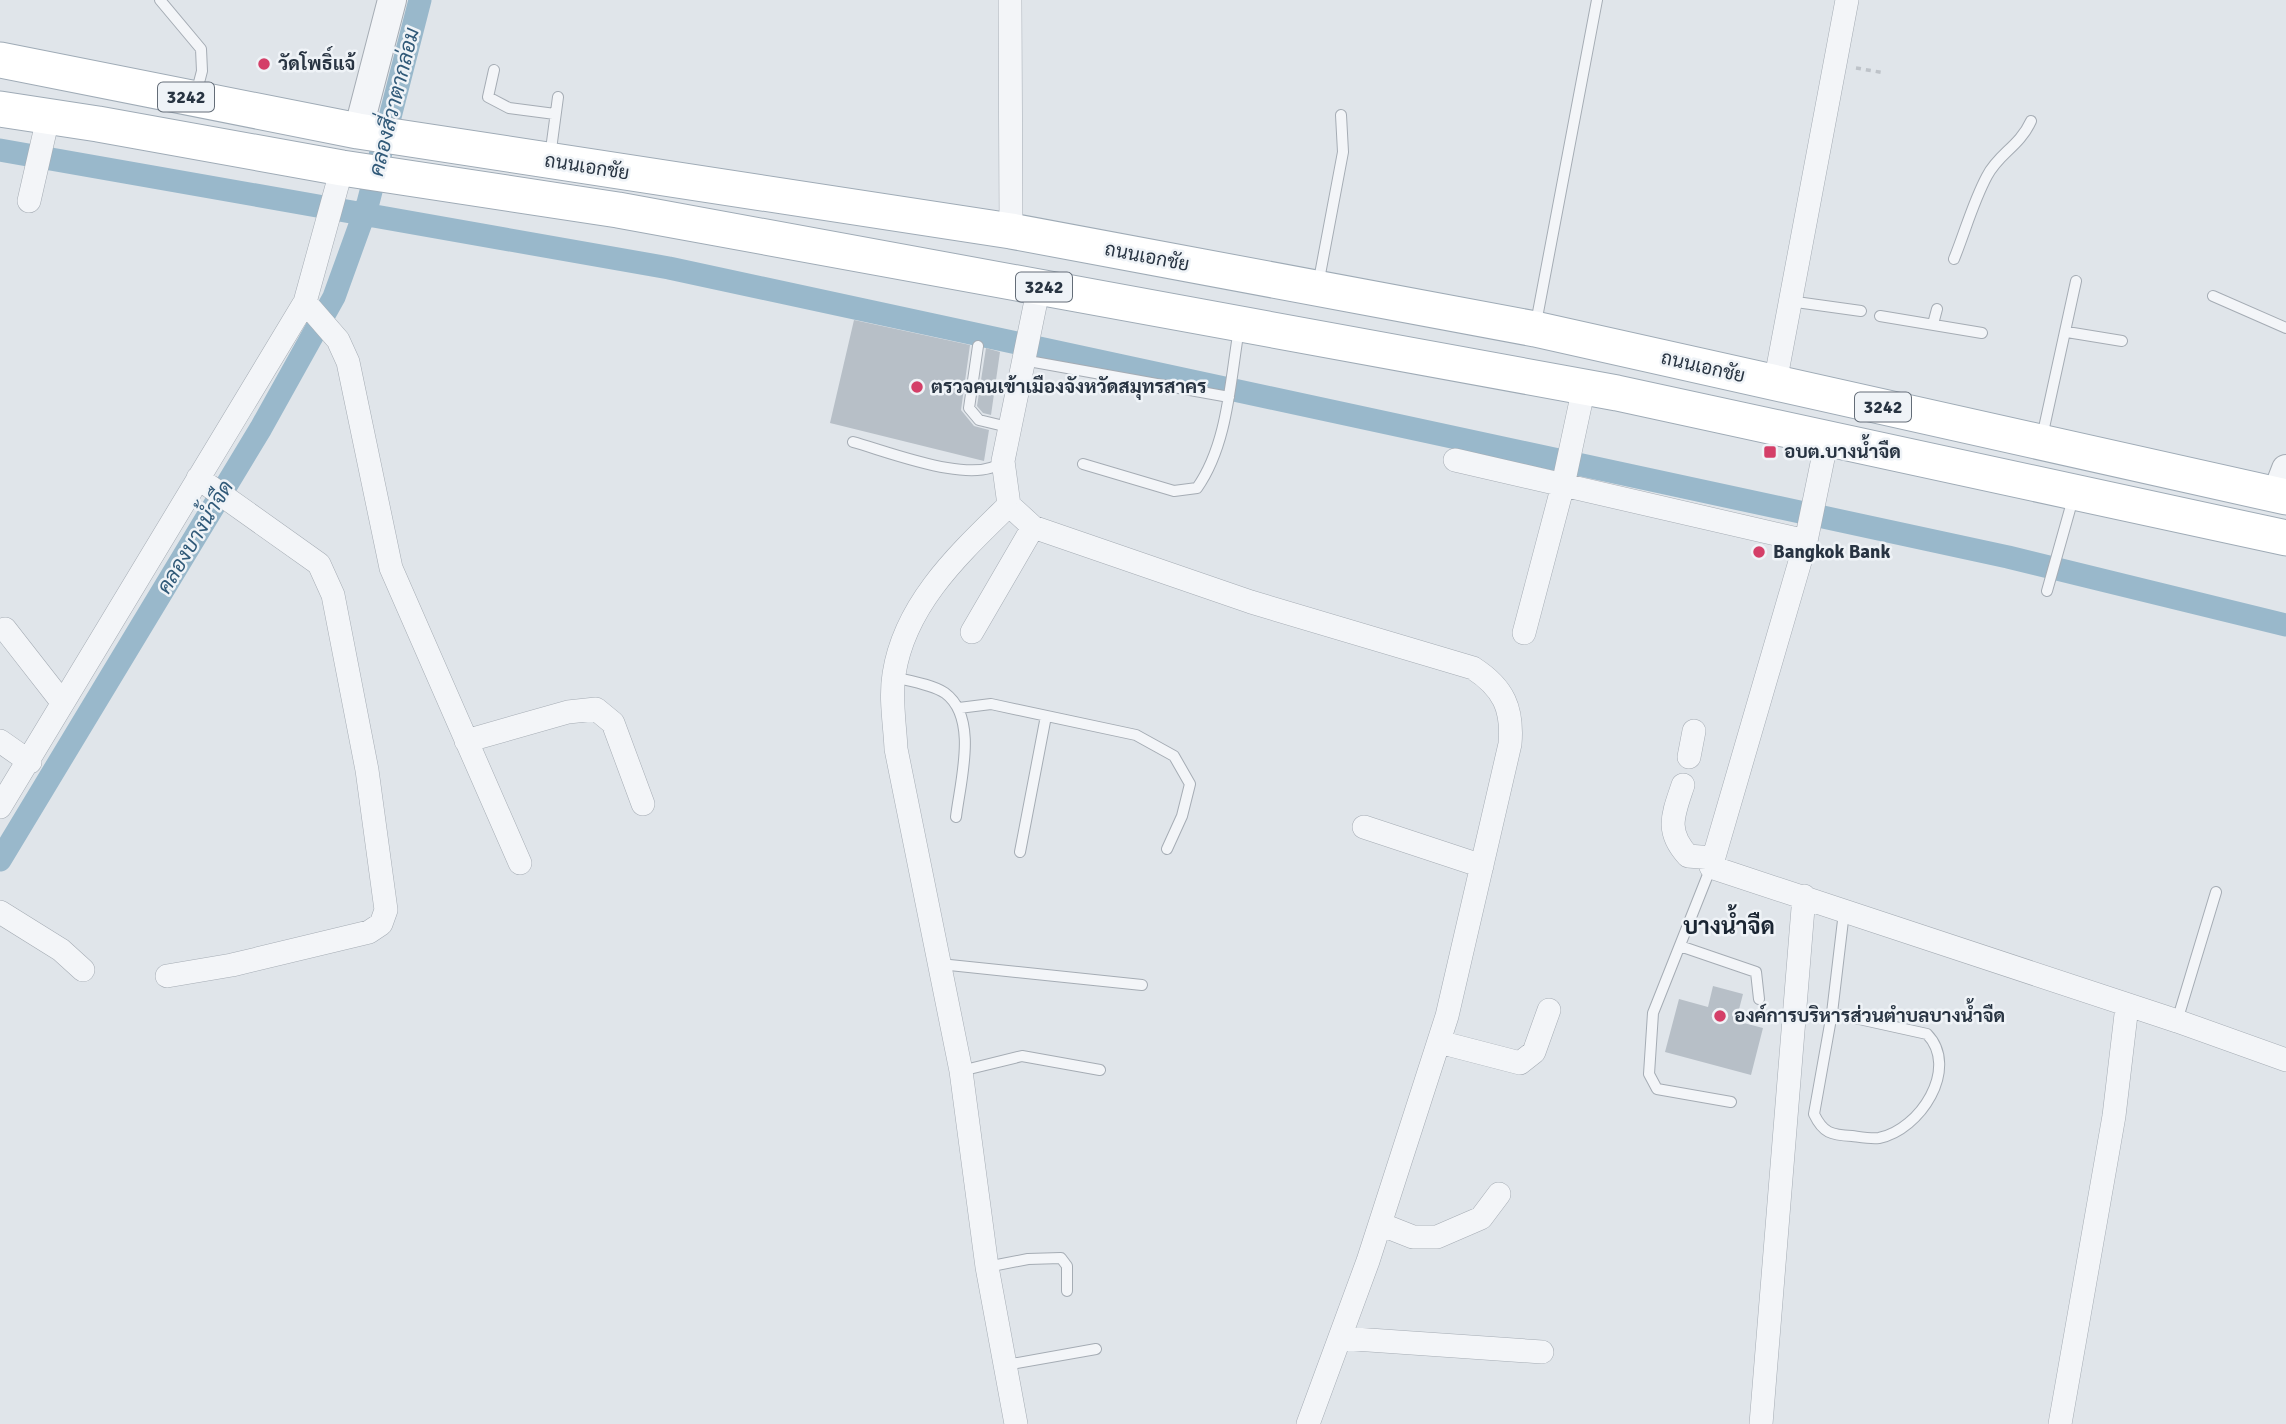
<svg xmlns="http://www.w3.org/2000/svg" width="2286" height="1424" viewBox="0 0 2286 1424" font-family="Signika,Sarabun,sans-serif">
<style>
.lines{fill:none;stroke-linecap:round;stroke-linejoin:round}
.canal{stroke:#99b8cb;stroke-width:23}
.building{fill:#b7bfc7}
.service-casing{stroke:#a5acb4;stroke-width:12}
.minor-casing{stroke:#a5acb4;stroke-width:24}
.tertiary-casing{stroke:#a5acb4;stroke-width:30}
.primary-casing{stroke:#9fabb6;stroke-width:37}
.path{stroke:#bec3c9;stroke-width:3.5;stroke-dasharray:5 5;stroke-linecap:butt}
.service{stroke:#f3f5f8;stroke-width:10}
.minor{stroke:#f3f5f8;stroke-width:23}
.tertiary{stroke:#f3f5f8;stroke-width:28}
.primary{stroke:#fff;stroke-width:35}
.poi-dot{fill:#d43f68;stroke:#eff3f7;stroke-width:2.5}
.labels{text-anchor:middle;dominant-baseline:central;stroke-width:5;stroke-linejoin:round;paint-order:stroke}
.shield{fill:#eff3f7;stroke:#646d78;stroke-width:2}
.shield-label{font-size:18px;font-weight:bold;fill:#283442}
.poi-label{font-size:19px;font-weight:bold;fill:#283442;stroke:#eff3f7;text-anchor:start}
.street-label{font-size:19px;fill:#283442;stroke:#eff3f7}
.water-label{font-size:21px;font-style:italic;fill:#305978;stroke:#eff3f7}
.quarter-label{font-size:23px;font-weight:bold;fill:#1a2532;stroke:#eff3f7}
</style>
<rect width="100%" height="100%" fill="#e0e5ea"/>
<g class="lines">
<path class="canal" d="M0,150L669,268L2008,557L2286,625
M0,860L261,428L334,297L368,203L420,0"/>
</g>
<path class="building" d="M854,320L970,345L961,410L974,426L989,430L984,461L830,423Z
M986,348L1000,352L991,415L983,413L977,406Z
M1713,986L1743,994L1736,1021L1763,1028L1751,1075L1665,1052L1679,999L1708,1007Z"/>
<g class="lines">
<g class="service-casing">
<path id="service" d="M160,0L201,49L202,71L196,94
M494,70L488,97L509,108L555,114
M550,157L558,97
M1954,259C1965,232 1973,202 1987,176C1999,153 2019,147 2031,121
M1318,285L1343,152L1341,115
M2213,296L2286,328
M1789,301L1861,311
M1880,316L1982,333
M1536,323L1597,0
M1933,324L1937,309
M2067,332L2122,341
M978,346L969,408L979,420L1008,427
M1023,360L1229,397
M2042,437L2076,281
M853,442C887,451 976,487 1003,461
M1083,464L1174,491L1197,488C1228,444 1230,381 1239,329
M2047,591L2074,495
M893,677C909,681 931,684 945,693C979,718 960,782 956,817
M959,708L991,704L1136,735L1174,756L1190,784L1182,816L1167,849
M1020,852L1046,716
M1711,867L1653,1013L1649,1074L1657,1089L1731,1102
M1680,946L1756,972L1759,999
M940,964L1142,985
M1832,1013L1927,1034C1960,1068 1920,1130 1879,1138C1871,1139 1860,1137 1852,1136C1831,1135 1823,1133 1814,1114L1832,1013L1844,912
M2177,1021L2216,892
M961,1071L1022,1056L1100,1070
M987,1267L1028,1259L1061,1258L1067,1266V1291
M1006,1365L1096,1349"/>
</g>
<g class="minor-casing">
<path id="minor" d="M1010,0L1011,231
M29,201L48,118
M1039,286L1003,461L1009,505L1033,527L1251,602L1473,668C1504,688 1513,709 1510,744L1447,1016L1368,1261L1308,1424
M305,302L338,340L348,362L391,568L520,863
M1775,383L1847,0
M1827,439L1806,541L1711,867L2177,1021L2286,1060
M1455,460L1806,541
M1009,505C960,553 905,603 894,674C890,699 895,725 896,749L961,1071L987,1267L1016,1424
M5,629L62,702
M972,632L1033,527
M1524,633L1563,485L1584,387
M0,741L30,762
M466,741L568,712L596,709L613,723L643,804
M1689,757L1694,731
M1683,785C1673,815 1665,831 1688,856L1713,858
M0,807L305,302L342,168
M1364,827L1482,866
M0,912L61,950L83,970
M167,976L232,965L369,932L381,924L386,910L367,770L333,595L319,564L198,478
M1439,1042L1520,1063L1534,1052L1549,1010
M1380,1224L1413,1237H1437L1481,1218L1499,1194
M1340,1338L1542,1352
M1761,1424L1804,896
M2060,1424L2114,1116L2127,1006"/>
</g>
<g class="tertiary-casing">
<path id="tertiary" d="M358,131L392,0
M2276,495L2286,469"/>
</g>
<g class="primary-casing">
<path id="primary" d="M0,60L358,131L1011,231L1535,329L2286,497
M0,109L98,124L342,168L618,210L1617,393L2286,538"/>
</g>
<path class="path" d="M1856,68L1885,73"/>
<use href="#service" class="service"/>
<use href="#minor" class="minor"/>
<use href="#tertiary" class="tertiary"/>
<use href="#primary" class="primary"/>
</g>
<g class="poi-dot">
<circle cx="264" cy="64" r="7"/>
<circle cx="917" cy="387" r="7"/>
<rect x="1763" y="445" width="14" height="14" rx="3.5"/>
<circle cx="1759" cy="552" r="7"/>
<circle cx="1720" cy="1016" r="7"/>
</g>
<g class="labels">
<g class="shield">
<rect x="158" y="82.5" width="56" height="29" rx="5"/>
<rect x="1016" y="272.5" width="56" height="29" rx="5"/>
<rect x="1855" y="392.5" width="56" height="29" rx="5"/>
</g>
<g class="shield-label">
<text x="186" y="97">3242</text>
<text x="1044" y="287">3242</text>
<text x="1883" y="407">3242</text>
</g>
<g class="poi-label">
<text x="278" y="64">วัดโพธิ์แจ้</text>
<text x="931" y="387">ตรวจคนเข้าเมืองจังหวัดสมุทรสาคร</text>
<text x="1784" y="452">อบต.บางน้ำจืด</text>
<text x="1773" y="552">Bangkok Bank</text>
<text x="1734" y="1016">องค์การบริหารส่วนตำบลบางน้ำจืด</text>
</g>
<g class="street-label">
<text transform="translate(587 167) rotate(9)">ถนนเอกชัย</text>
<text transform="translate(1147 257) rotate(11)">ถนนเอกชัย</text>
<text transform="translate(1703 367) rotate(13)">ถนนเอกชัย</text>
</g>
<g class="water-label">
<text transform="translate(394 102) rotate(-76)">คลองสี่วาตากล่อม</text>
<text transform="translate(195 537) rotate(-59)">คลองบางน้ำจืด</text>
</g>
<g class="quarter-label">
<text x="1729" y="926">บางน้ำจืด</text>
</g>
</g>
</svg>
